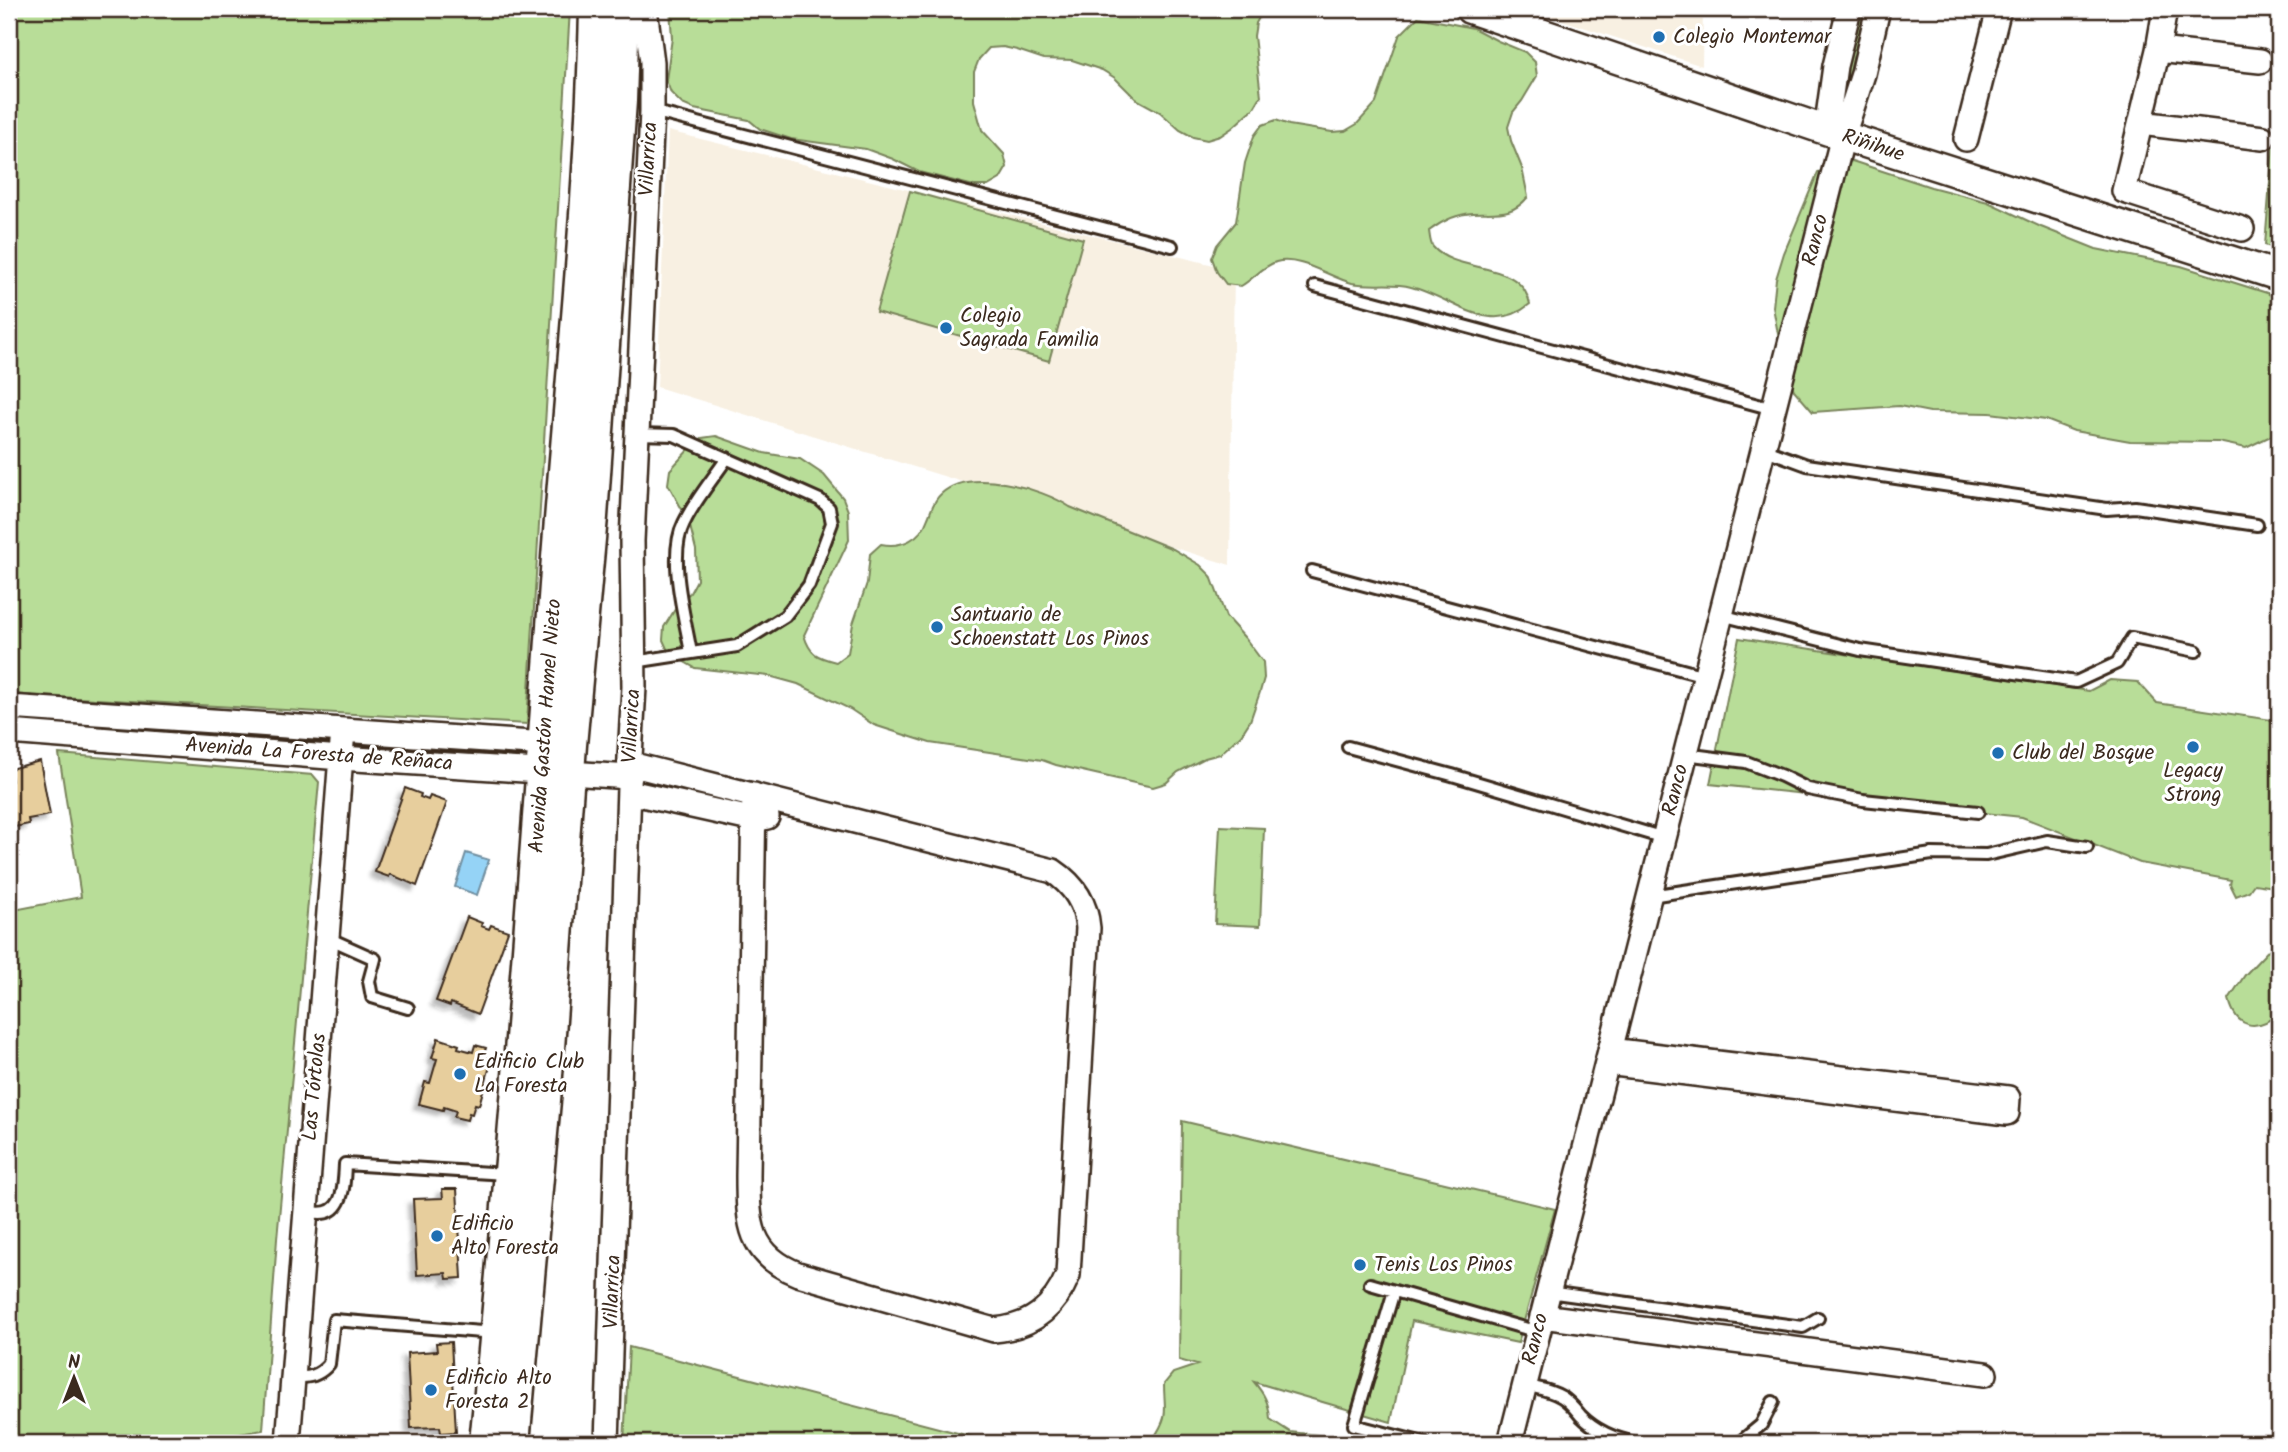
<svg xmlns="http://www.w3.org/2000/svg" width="2288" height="1452" viewBox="0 0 2288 1452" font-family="Kalam,sans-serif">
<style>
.built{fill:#f8f0e2}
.green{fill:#b8dd98;stroke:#7a845b;stroke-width:2}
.water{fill:#95d3f6;stroke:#718fa0;stroke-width:2}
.building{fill:#e7ce9d;stroke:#3b2a1e;stroke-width:2;filter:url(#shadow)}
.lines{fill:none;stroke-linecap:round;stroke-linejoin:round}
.service-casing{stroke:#3b2a1e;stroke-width:16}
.minor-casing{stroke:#3b2a1e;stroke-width:28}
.tertiary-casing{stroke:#3b2a1e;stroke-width:33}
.secondary-casing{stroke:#3b2a1e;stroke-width:37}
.service{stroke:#fff;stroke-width:10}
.minor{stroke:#fff;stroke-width:23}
.tertiary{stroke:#fff;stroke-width:28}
.secondary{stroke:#fff;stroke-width:32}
.poi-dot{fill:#1f6fb2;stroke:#fff;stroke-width:2.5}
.labels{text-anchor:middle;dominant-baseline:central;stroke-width:6;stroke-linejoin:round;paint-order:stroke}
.poi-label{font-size:21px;fill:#3b2a1e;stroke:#fff;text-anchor:start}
.street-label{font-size:21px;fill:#3b2a1e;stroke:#fff}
</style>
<defs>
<filter id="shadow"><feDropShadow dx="-5" dy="5" stdDeviation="2" flood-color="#0004"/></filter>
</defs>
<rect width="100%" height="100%" fill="#fff"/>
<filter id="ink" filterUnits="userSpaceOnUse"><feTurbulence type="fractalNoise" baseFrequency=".0143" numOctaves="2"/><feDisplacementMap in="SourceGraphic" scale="14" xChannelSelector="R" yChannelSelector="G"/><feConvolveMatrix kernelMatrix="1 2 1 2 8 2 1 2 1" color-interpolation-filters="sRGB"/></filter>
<g filter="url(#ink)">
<path class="built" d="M1528,9H1703L1702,66Z
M668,131L1234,270L1230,565L657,387Z"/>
<path class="green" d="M9,9H570L527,724L9,694Z
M670,9H1264L1256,23L1254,36L1261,96L1254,108L1232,128L1220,136L1207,140L1193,137L1180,130L1160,112L1136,99L1115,78L1102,70L1072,60L1044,59L1017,50L1003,47L989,48L979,59L974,72V101L982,130L1004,154L1007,167L1000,179L988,186H974L919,172L893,159L866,149L791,139L760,129L749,120L694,109L682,104L671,93L666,80L672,38Z
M1861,9H1867L1849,83L1843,82Z
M1418,17L1473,28L1498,41L1525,52L1535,62L1537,76L1522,101L1513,112L1508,127L1511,141L1522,168L1528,197C1511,217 1497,212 1473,213C1456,214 1442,221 1429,231C1430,237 1430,243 1433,247C1457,275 1520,258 1530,304C1489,338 1453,297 1411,287C1392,282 1372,287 1352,283C1331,278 1299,255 1276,262C1263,266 1253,279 1241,286L1226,284L1217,272L1212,258L1217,245L1236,222L1245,163L1254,136L1262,125L1276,120L1289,125L1332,132L1345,131L1357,124L1376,103L1399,36Z
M2279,70V250L2265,245Z
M1852,161L1931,187L1988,202L2041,227L2096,249L2181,266L2267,293L2279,300V432L2246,448L2218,442L2130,441L2074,431L2046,420L1990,413L1930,412L1899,406L1813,412L1794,390L1783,361L1773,307L1776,279L1784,253L1818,172Z
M910,191L1083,239L1049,361L876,312Z
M716,436L764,453L800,459L824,475L843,498L848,511L849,540L804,635C810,655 817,657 836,662L848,653L853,624L867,583L870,554L881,544C902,548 921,539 928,518C932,509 933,501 941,494C969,467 1041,488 1070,507L1173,549L1200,565L1211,576L1226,617L1245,638L1263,662L1264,678L1260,692L1250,721L1241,735L1220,754L1205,758L1178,772L1166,783L1153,787L1139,784L1056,765L1042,760L930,743L874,725L850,709L798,684L769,676L695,668L669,653L663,640L664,627L679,603L690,593L697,580L696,550L689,522L668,484L670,470L690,448L702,438Z
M1739,638L2089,691L2110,680L2138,682L2157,703L2279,721V874L2274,887L2254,884L2249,891L2236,896L2230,884L2231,880L2140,863L2022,817L1710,784Z
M9,715L331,740L333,746L9,724Z
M356,742L490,751V757L357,748L354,745Z
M59,754L313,775L319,782L277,1239L263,1430L186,1443H9V911L81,897Z
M1220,826L1264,828L1260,926L1215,924Z
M2279,939V1013C2257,1032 2236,1029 2229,999L2245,975Z
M1182,1121L1555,1209L1518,1343L1412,1321L1391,1422L1254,1382C1264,1394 1269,1402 1270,1419L1290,1432L1318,1435L1338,1443H1153V1439C1170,1414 1164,1411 1164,1384L1173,1373L1197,1365L1179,1360Z
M629,1347L996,1443H624Z"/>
<path class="water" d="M466,853L489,860L477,895L455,887Z"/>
<path class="building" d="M40,761L50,815L28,819L29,824L14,827L15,831L9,832V783L12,781L10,769Z
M405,788L421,794L420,797L428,800L430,796L447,802L417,886L390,874L389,877L375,872Z
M467,917L482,923L481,926L489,929L491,925L508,931L478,1014L451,1003L450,1006L436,1001Z
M438,1038L459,1045L458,1048L473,1052L475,1045L486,1048L484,1054L490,1056L487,1065L490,1066L479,1105L475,1104L472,1114L469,1113L467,1120L454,1117L456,1111L444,1107L443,1110L419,1104L425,1082L430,1083L437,1059L432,1058Z
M442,1189H457L462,1278L447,1279L446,1273L417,1275L413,1199L443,1198Z
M451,1342L456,1432L441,1433L440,1427L411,1428L407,1353L437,1351L436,1343Z"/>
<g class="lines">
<g class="service-casing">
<path id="service" d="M652,111L1172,246
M1315,286L1773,409
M1763,449L1807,465L2107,509L2135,507L2257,525
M1312,571L1705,676
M1721,615L1860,650L2076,682L2117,663L2132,638L2196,651
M691,653C685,617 667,556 684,523C695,500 713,479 727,458
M634,662L737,646L785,616L809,585L832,523L829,508L820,500L674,435L637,434
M1348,747L1452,775L1664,838
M1685,754L1746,762L1782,776L1808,789L1863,800L1978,812
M1650,896L1932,854L1986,855L2047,841L2087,847
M328,938L375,959L369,981L372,997L408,1008
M305,1210C343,1223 344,1190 345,1164L506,1174
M1370,1284L1538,1332
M1394,1291L1354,1425L1424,1443
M1548,1292L1803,1327L1818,1318
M293,1376C308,1379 319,1376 329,1364L334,1320L494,1333
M1525,1385C1537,1388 1551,1390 1562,1397C1570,1402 1575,1409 1581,1416C1596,1431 1615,1439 1636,1443
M1739,1443L1761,1425L1773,1402"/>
</g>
<g class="minor-casing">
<path id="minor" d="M2165,9L2158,50L2124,191L2242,229
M2158,50L2260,61
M2141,123L2263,138
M1826,131L1835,66L1849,9
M1966,139L1999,9
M9,707L560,745
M9,732L341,758L630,777
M630,764C771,801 912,835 1053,871C1074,885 1086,903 1088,928L1068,1275C1054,1309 1030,1327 994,1330L798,1274C749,1255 748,1223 748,1176L754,795
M629,792L755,820L767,817
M1607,1063L2007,1113L2008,1098L1610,1050
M1542,1316L1985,1374
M288,1443L343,730
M607,1443L630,757L634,687L632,541L652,111V62L645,9
M1510,1443L1843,136L1863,74L1878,9"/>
</g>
<g class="tertiary-casing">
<path id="tertiary" d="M1470,9L1843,136L2279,276"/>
</g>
<g class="secondary-casing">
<path id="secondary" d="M486,1443C515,1153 536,862 557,571C571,384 592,197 596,9
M513,1443L545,1089L570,745L591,517L620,101L623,9"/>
</g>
<use href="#service" class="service"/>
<use href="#minor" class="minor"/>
<use href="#tertiary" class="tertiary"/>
<use href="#secondary" class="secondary"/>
</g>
</g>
<g class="poi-dot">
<circle cx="1659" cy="37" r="7"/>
<circle cx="946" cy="328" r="7"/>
<circle cx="937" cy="627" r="7"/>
<circle cx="2193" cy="747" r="7"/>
<circle cx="1998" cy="753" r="7"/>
<circle cx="460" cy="1074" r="7"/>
<circle cx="437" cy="1236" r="7"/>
<circle cx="1360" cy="1265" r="7"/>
<circle cx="431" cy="1390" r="7"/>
</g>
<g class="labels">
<g class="poi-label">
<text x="1673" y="37">Colegio Montemar</text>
<text x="960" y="316">Colegio<tspan x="960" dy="24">Sagrada Familia</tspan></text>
<text x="951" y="615">Santuario de<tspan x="951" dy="24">Schoenstatt Los Pinos</tspan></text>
<text x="2012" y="753">Club del Bosque</text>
<text x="2193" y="771" text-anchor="middle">Legacy<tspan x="2193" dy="24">Strong</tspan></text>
<text x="474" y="1062">Edificio Club<tspan x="474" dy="24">La Foresta</tspan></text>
<text x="451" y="1224">Edificio<tspan x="451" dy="24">Alto Foresta</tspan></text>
<text x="1374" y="1265">Tenis Los Pinos</text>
<text x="445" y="1378">Edificio Alto<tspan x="445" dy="24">Foresta 2</tspan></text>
</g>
<g class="street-label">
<text transform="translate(1873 146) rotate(18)">Riñihue</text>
<text transform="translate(649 159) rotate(-87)">Villarrica</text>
<text transform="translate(1816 240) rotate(-76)">Ranco</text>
<text transform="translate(546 726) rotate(-86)">Avenida Gastón Hamel Nieto</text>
<text transform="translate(632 726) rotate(-87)">Villarrica</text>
<text transform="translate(319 755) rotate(4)">Avenida La Foresta de Reñaca</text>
<text transform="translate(1676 790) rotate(-76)">Ranco</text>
<text transform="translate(315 1087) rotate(-85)">Las Tórtolas</text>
<text transform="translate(613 1292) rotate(-88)">Villarrica</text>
<text transform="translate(1536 1339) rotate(-76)">Ranco</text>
</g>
</g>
<rect width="2288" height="1452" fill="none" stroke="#fff" stroke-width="35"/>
<rect x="18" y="18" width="2253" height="1417" fill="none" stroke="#3b2a1e" stroke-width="2.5" filter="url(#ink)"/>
<g transform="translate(74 1378)" stroke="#ffffff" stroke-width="5" paint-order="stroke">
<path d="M0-5L12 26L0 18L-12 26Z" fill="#3b2a1e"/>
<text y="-10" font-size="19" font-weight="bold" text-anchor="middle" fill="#3b2a1e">N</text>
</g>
</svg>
